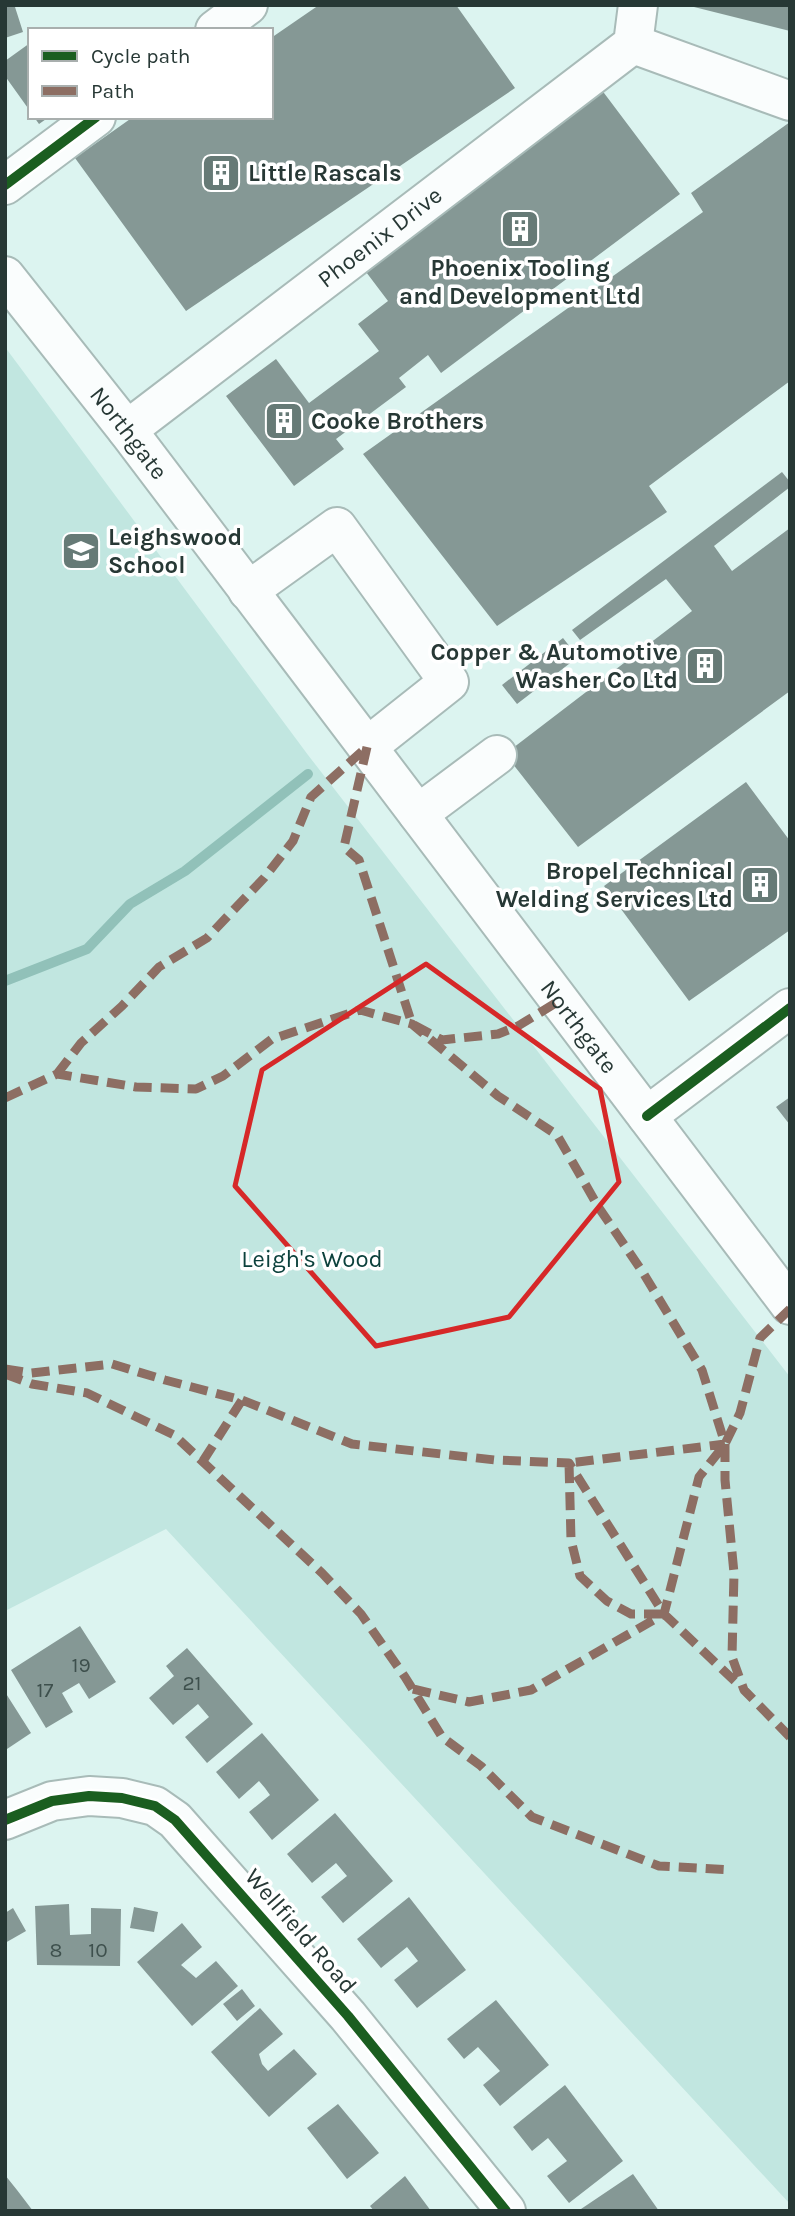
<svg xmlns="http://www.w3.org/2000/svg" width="795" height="2216" viewBox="0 0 795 2216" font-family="Karla,sans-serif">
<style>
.green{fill:#c1e6e0}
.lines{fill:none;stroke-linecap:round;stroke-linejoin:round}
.stream{stroke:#91c1b9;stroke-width:10}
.building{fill:#859895}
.minor-casing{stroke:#a8bbb8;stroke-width:42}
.major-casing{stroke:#a8bbb8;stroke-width:42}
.minor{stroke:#fafdfd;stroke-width:38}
.major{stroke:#fafdfd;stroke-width:38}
.quiet{stroke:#8d6e63;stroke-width:9;stroke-dasharray:18 9;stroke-linecap:butt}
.cycleway-casing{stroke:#fff;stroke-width:15}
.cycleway{stroke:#1b5e20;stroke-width:10}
.marked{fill:none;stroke:#d62828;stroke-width:5;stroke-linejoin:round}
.labels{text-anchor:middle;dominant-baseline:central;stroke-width:7;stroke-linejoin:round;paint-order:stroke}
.number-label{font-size:21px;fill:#3e504d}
.poi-label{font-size:24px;font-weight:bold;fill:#273835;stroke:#fff;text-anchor:start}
.street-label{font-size:24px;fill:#273835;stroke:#fff}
.park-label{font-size:24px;fill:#0c413c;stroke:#fff}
</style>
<rect width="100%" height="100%" fill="#dcf4f0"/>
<path class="green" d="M5,347L308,755L790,1377V2204L166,1529L5,1611Z"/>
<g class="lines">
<path class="stream" d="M5,981L87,949L130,904L185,871L308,774"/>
</g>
<path class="building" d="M5,5H20L15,7L23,32L5,38Z
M319,5H456L515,88L186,311L75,158L133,117H271V38Z
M690,5H790V31L690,6Z
M30,43V111L5,76V61Z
M598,85L680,194L441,373L428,355L399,378L406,387L336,439L344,449L294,486L226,396L276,359L309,403L379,351L358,324L388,301L360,264Z
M34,117H49L39,124Z
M790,122V381L649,486L667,512L497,626L363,454L703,212L691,193Z
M782,472L790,482V487L714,546L732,571L790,528V691L578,847L505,754L692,611L666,579L580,640L572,630Z
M563,638L578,657L517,704L502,685Z
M746,782L790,841V930L689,1001L604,886Z
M790,1097V1125L776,1107Z
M80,1626L116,1682L89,1699L79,1683L62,1693L73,1712L46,1728L11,1670Z
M187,1648L253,1724L207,1763L185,1737L209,1717L198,1704L173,1725L149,1698L174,1676L166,1666Z
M5,1692L31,1733L7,1749L5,1745Z
M262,1733L319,1800L272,1840L249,1812L270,1795L265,1788L259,1781L239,1799L216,1772Z
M335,1813L393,1881L343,1923L321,1897L347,1876L336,1863L312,1883L287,1854Z
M409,1897L466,1970L417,2008L394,1980L418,1961L407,1947L381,1968L357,1939Z
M69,1904L70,1935L91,1934V1908L121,1909L120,1966L37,1965L35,1906Z
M134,1907L158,1912L154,1932L130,1928Z
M13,1908L26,1931L5,1943V1913Z
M182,1923L202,1947L181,1965L196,1978L216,1961L238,1986L192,2026L137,1962Z
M242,1989L255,2006L237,2021L223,2004Z
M496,2000L549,2065L500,2106L483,2085L500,2071L478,2047L464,2059L447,2039Z
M260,2008L283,2034L259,2054L262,2064L268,2071L294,2049L317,2074L269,2117L211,2052Z
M565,2085L623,2161L569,2203L547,2176L567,2161L548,2138L532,2151L513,2127Z
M338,2104L379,2153L347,2179L307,2128Z
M633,2174L659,2211H582L581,2209Z
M5,2175L17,2190L33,2211H5Z
M405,2176L431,2211H374L370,2206Z"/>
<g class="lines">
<g class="minor-casing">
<g id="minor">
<path d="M215,30L248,5"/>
<path d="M633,44L790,101"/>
<path d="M5,185L96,117"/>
<path id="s1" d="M127,430L633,44L638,5"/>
<path d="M248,591L337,527L449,682L367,747"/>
<path d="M418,814L497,755"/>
<path d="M647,1116L790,1008"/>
<path d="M5,1820L52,1801L89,1796L122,1798L155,1806L175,1820L348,2016L506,2211"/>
</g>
</g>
<g class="major-casing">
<g id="major">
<path id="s2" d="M5,276L127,430L790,1305"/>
</g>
</g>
<use href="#minor" class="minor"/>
<use href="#major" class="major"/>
<path class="quiet" d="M367,747L344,847L359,860L412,1024L442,1040L498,1034L518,1026L559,1001
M57,1074L81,1043L122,1006L159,967L207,938L264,878L293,841L311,797L367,747
M5,1098L57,1074L136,1087L196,1089L223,1076L272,1039L360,1010L412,1024L498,1096L557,1135L599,1208L642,1271L702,1370L725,1444V1480L734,1573L732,1657L744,1690L790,1737
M5,1369L31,1373L112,1364L165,1380L242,1400L352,1444L495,1460L569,1463L664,1614L741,1687
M5,1374L32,1384L87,1393L174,1435L322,1573L361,1614L405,1677L442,1737L481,1766L532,1817L659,1866L731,1870
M203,1461L242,1400
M662,1614H631L607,1601L580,1576L571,1540L569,1463L725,1444
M413,1689L469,1702L531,1690L664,1614L699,1477L725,1444L740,1413L760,1338L790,1309"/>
<g class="cycleway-casing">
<path id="cycleway" d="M5,185L96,117
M647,1116L790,1008
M5,1820L52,1801L89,1796L122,1798L155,1806L175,1820L348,2016L506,2211"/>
</g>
<use href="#cycleway" class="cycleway"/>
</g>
<path class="marked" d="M426,964L600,1089L619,1182L509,1317L376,1346L235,1186L262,1070Z"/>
<defs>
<g id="building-square" transform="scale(2.0125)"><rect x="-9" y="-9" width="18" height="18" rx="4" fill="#667a76" stroke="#fff"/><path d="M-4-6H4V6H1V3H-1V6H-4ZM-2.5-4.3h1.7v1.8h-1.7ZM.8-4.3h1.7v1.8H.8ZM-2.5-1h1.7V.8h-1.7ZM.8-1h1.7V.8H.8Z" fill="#fff"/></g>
<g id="school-square" transform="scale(2.0125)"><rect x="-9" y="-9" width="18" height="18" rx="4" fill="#667a76" stroke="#fff"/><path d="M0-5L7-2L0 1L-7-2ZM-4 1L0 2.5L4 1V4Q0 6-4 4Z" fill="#fff"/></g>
</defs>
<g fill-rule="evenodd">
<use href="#building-square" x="221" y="173"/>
<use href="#building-square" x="520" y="229"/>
<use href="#building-square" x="284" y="421"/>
<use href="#school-square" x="81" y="551"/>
<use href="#building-square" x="705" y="666"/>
<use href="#building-square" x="760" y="885"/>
</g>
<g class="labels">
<g class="number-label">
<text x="81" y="1665">19</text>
<text x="192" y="1683">21</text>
<text x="45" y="1690">17</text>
<text x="56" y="1950">8</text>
<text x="98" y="1950">10</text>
</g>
<g class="poi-label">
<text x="248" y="173">Little Rascals</text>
<text x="520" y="268" text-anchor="middle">Phoenix Tooling<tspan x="520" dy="28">and Development Ltd</tspan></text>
<text x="311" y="421">Cooke Brothers</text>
<text x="108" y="537">Leighswood<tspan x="108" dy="28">School</tspan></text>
<text x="678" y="652" text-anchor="end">Copper &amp; Automotive<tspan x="678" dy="28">Washer Co Ltd</tspan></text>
<text x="733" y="871" text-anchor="end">Bropel Technical<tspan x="733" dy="28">Welding Services Ltd</tspan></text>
</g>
<g class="street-label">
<text stroke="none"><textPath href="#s1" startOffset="318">Phoenix Drive</textPath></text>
<text stroke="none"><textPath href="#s2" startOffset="200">Northgate</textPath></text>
<text stroke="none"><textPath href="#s2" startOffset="945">Northgate</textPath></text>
<text transform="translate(301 1931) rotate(49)">Wellfield Road</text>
</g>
<g class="park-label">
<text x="312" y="1259">Leigh's Wood</text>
</g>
</g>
<rect width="795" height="2216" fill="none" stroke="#273835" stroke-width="14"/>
<rect x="28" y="28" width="245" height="91" fill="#ffffff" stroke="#a9afae" stroke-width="2"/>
<rect x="42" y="51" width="35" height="10" fill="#1b5e20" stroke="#a9afae" stroke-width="2"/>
<text x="91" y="63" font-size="21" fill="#273835">Cycle path</text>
<rect x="42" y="86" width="35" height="10" fill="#8d6e63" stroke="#a9afae" stroke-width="2"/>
<text x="91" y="98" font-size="21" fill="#273835">Path</text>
</svg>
